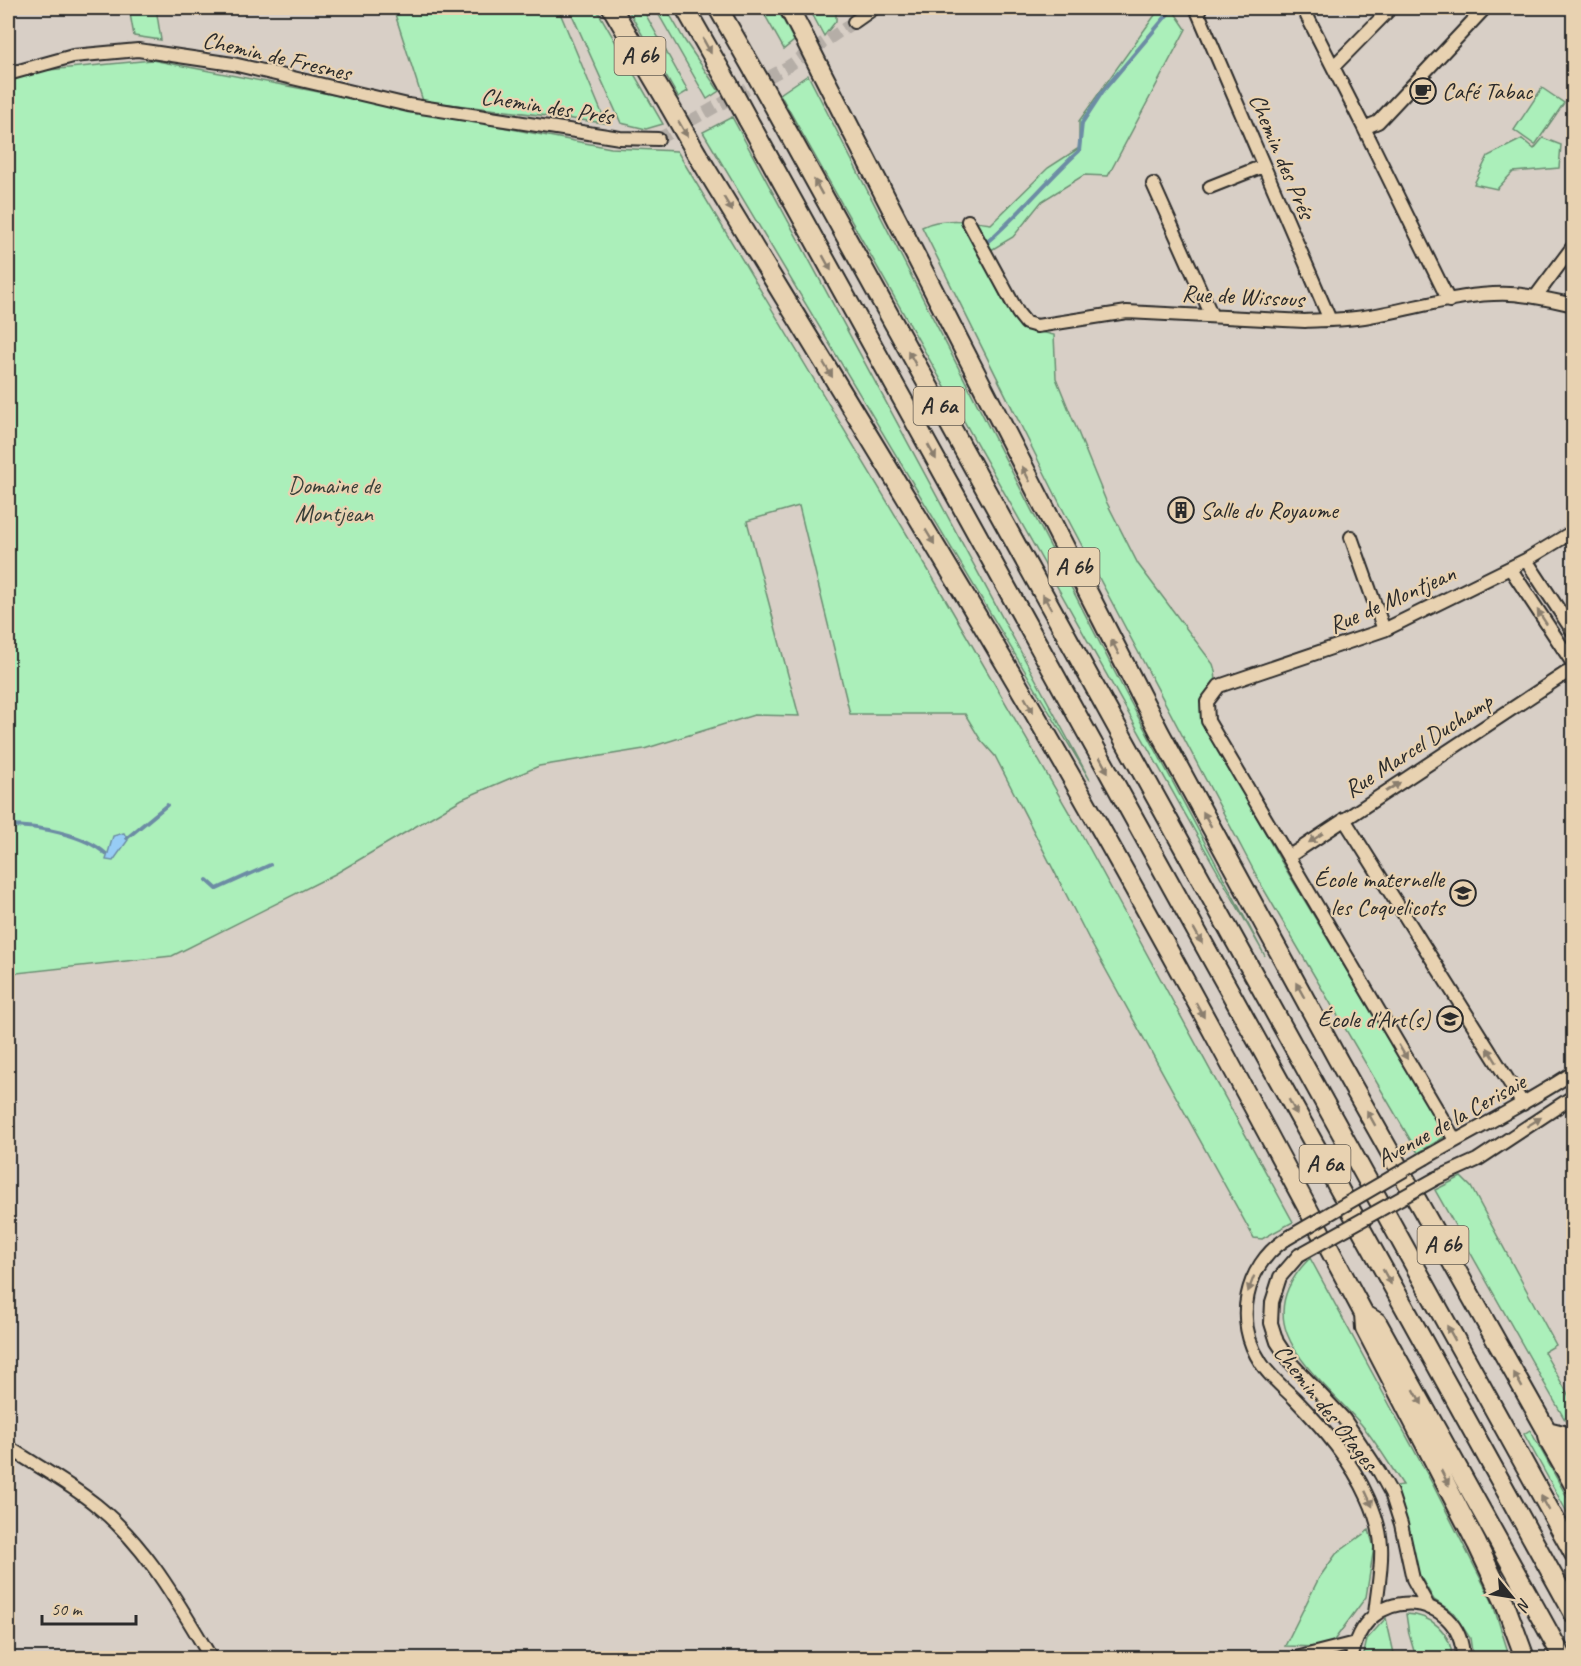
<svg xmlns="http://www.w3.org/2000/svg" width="1581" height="1666" viewBox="0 0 1581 1666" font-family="Caveat,sans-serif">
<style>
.green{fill:#abefba;stroke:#6b8d72;stroke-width:1.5}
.water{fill:#97ccf5;stroke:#6c8ca4;stroke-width:1.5}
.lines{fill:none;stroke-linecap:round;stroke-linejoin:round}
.stream{stroke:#6c8ca4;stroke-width:4}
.minor-tunnel{stroke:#b5aea7;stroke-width:12;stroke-dasharray:12 6;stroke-linecap:butt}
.minor-casing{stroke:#2b2b2b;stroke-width:16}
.highway-casing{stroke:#2b2b2b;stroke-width:22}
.minor{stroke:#e8d2b1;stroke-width:12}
.highway{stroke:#e8d2b1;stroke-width:18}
.minor-bridge-casing{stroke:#2b2b2b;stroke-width:16;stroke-linecap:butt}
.highway-bridge-casing{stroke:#2b2b2b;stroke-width:22;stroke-linecap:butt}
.minor-bridge{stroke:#e8d2b1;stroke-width:12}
.highway-bridge{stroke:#e8d2b1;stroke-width:18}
.oneway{fill:#8a7e6e}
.labels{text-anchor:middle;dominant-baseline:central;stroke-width:4.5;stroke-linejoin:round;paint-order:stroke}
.shield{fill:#e8d2b1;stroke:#645d53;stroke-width:1.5}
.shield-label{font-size:22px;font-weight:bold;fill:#2b2b2b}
.street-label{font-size:24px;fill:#2b2b2b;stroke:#e8d2b1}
.poi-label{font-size:24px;fill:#2b2b2b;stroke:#e8d2b1;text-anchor:start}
.park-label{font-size:24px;fill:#383f39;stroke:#e8d2b1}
</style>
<rect width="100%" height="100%" fill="#d8cfc6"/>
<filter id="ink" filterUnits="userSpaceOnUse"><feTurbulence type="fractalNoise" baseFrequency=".0167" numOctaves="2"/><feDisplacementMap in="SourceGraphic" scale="12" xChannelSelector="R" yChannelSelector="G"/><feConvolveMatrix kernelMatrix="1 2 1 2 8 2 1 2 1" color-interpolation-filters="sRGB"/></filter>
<g filter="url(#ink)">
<path class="green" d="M129,8H156L161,40L134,36Z
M393,8H558L606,123L423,101Z
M569,8H596L663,124L646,129L621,123Z
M627,8H642L688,91L678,97Z
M655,8H666L685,41L719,91L707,99Z
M761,8H777L794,41L784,49Z
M809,8H836V21L824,36Z
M1160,8L1173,10L1186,29L1108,176L1084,175L1042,201L1013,237L981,256L1007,309L1023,328L1054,335L1056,378L1106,501L1138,564L1213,664C1223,689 1201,704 1210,732L1279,858L1446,1136L1418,1153L1263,888L1061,506L922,227C941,217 971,221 991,224L1048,168L1079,148V121Z
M152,60L611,148L677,151L933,578L1081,833L1293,1222L1262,1239L1254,1238L1090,941L995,756L980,739L965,714H850L799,506L747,521L799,716L754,715L644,749L539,766L462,799L335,874L172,956L8,974V82L38,71Z
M808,75L1125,692L1265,956L780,94Z
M1542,88L1564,103L1535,145L1514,130Z
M732,117L1090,780L703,132Z
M1543,138L1561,145L1559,168L1513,172L1497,189L1474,184L1488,156L1522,139L1534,149Z
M1461,1177L1471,1187L1556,1345L1544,1352L1573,1403V1434L1435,1190Z
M1310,1258L1433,1485L1492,1601L1510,1658H1473L1470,1638L1453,1612L1434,1600L1416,1569L1406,1517L1396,1486L1403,1485C1389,1464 1377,1443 1361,1424C1316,1373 1243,1325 1310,1258Z
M1530,1430L1573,1508V1523L1524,1434Z
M1369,1530L1374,1547L1366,1597L1332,1643L1320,1647L1285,1646L1319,1578L1336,1554Z
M1406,1614C1432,1615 1451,1632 1452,1658H1416L1409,1634Z
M1386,1618L1395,1658H1363L1367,1639Z"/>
<path class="water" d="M124,833L128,840L113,861L106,860L113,836Z"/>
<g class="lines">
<path class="stream" d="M987,242C1020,214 1047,180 1079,151L1082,123L1103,91L1173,8
M8,826C37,826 84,834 106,854
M127,838L167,805
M207,880L217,889L270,865"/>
<path class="minor-tunnel" d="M658,139L787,67L854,22"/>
<g class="minor-casing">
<path id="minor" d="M1196,8L1330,320
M1303,8L1364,128
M854,22L874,8
M1333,67L1391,8
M8,74L73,56L138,50L233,64L408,105L620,138L658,139
M1153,184L1212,316
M1210,187L1263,166
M968,221L1018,313L1026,323L1037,326L1127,312L1305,321C1324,320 1345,320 1364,317C1412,310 1461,292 1510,294C1532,295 1552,300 1574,305
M1536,296L1574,245
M1449,301L1364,128L1378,122L1485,8
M1351,537L1384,630
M1526,560L1574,633
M1510,568L1574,665
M1344,819L1523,1104
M1288,857L1566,673H1574
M1455,1140L1208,721L1207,702L1219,686L1384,630L1526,560L1574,531
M1425,1158C1475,1129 1526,1104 1574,1072
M1437,1178L1477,1160L1574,1096
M1286,1239C1245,1266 1233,1321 1261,1363C1269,1376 1284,1388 1295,1399C1324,1429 1351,1460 1368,1498C1389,1543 1380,1568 1375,1614
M1299,1255L1280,1277L1272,1302L1271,1323L1277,1342L1291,1363L1344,1419L1380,1473L1391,1493L1401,1524L1413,1579L1429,1608
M8,1447C37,1466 69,1483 96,1505C147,1546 178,1603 211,1658
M1296,1658L1355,1643
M1352,1658C1362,1582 1462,1589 1463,1658"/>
</g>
<g class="highway-casing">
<path id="highway" d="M612,8L669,105
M685,8L729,85
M718,8L754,71
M789,8L804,37
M820,69L1160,733L1338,1060L1547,1431L1550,1443L1574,1485
M772,103L1574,1554
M748,120L1574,1614
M697,154C819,355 943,555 1061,759C1166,942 1265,1128 1364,1314L1365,1328L1477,1544L1504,1601L1525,1658
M1364,1314L1377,1322L1563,1658
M1547,1431L1563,1435L1574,1452"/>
</g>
<use href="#minor" class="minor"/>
<use href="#highway" class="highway"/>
<g class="minor-bridge-casing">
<path id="minor-bridge" d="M1286,1239L1425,1158
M1299,1255L1437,1178"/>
</g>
<g class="highway-bridge-casing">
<path id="highway-bridge" d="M804,37L820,69
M754,71L772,103
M729,85L748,120
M669,105L697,154"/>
</g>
<use href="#minor-bridge" class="minor-bridge"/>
<use href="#highway-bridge" class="highway-bridge"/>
</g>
<defs><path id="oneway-solid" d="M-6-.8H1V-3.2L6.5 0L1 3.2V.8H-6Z" transform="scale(1.5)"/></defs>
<g class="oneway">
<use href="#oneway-solid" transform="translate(707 46) rotate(61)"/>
<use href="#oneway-solid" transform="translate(683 129) rotate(60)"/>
<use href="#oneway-solid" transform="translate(818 187) rotate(-119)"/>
<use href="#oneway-solid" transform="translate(728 204) rotate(59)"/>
<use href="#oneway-solid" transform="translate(827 263) rotate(61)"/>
<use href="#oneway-solid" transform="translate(912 358) rotate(-119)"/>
<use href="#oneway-solid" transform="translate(828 370) rotate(59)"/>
<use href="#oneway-solid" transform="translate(932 452) rotate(61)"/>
<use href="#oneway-solid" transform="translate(1026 474) rotate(-117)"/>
<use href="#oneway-solid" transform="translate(930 537) rotate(59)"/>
<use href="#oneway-solid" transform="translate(1047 602) rotate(-119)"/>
<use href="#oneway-solid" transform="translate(1542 617) rotate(-123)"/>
<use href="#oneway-solid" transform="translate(1115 647) rotate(-118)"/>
<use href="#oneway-solid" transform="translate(1029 705) rotate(60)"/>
<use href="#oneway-solid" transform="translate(1104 765) rotate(61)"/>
<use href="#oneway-solid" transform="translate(1393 787) rotate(-33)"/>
<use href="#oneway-solid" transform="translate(1207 819) rotate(-119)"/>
<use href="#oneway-solid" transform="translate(1316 838) rotate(147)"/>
<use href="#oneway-solid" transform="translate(1198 936) rotate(61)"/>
<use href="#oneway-solid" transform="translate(1300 990) rotate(-119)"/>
<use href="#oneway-solid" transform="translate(1200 1010) rotate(61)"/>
<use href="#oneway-solid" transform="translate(1403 1052) rotate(59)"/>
<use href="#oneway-solid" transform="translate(1492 1055) rotate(-122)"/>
<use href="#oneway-solid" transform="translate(1293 1107) rotate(61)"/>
<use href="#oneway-solid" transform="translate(1371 1118) rotate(-119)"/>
<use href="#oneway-solid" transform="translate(1534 1122) rotate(-32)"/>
<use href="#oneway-solid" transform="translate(1387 1277) rotate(61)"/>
<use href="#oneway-solid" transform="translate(1251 1284) rotate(111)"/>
<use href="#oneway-solid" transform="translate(1451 1333) rotate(-119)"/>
<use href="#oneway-solid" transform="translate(1518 1380) rotate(-119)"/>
<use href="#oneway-solid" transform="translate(1418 1397) rotate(61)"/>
<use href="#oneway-solid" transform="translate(1445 1478) rotate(63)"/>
<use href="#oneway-solid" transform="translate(1369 1499) rotate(65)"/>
<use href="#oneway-solid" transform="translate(1545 1503) rotate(-119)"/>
</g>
</g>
<defs>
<g id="cafe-ring" transform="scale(1.35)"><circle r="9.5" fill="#e8d2b1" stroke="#2b2b2b" stroke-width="1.5"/><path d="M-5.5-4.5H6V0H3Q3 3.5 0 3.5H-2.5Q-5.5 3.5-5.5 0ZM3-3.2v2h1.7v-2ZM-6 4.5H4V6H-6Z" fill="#2b2b2b"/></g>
<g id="building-ring" transform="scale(1.35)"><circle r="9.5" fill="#e8d2b1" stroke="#2b2b2b" stroke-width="1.5"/><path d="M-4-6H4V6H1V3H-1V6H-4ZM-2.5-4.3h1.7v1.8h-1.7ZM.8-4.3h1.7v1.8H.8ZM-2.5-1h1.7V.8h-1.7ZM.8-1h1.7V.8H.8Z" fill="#2b2b2b"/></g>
<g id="school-ring" transform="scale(1.35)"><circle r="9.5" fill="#e8d2b1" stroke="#2b2b2b" stroke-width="1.5"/><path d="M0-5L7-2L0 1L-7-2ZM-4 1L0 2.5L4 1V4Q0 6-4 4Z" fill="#2b2b2b"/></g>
<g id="university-ring" transform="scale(1.35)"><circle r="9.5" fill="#e8d2b1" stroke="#2b2b2b" stroke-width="1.5"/><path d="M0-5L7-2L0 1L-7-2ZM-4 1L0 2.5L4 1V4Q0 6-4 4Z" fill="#2b2b2b"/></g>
</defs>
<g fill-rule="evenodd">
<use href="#cafe-ring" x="1423" y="91"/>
<use href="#building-ring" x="1181" y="510"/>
<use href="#school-ring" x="1463" y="893"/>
<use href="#university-ring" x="1450" y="1019"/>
</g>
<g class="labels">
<g class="shield">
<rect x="614.5" y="37" width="51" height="38" rx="4.5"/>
<rect x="913.5" y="387" width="51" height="38" rx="4.5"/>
<rect x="1048.5" y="548" width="51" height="38" rx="4.5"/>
<rect x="1299.5" y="1145" width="51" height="38" rx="4.5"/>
<rect x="1417.5" y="1226" width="51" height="38" rx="4.5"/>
</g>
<g class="shield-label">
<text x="640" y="56">A 6b</text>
<text x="939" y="406">A 6a</text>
<text x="1074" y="567">A 6b</text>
<text x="1325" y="1164">A 6a</text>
<text x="1443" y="1245">A 6b</text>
</g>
<g class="street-label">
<text transform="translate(277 56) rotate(13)">Chemin de Fresnes</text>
<text transform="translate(547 106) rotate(9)">Chemin des Prés</text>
<text transform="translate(1282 156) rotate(67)">Chemin des Prés</text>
<text transform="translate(1243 296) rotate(3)">Rue de Wissous</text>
<text transform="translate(1392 599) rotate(-24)">Rue de Montjean</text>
<text transform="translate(1418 745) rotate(-33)">Rue Marcel Duchamp</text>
<text transform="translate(1451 1120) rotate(-29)">Avenue de la Cerisaie</text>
<text transform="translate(1326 1407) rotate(52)">Chemin des Otages</text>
</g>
<g class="poi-label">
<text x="1442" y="91">Café Tabac</text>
<text x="1200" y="510">Salle du Royaume</text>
<text x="1444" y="879" text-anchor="end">École maternelle<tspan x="1444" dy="28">les Coquelicots</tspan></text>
<text x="1430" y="1019" text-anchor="end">École d'Art(s)</text>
</g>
<g class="park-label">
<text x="334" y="485">Domaine de<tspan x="334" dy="28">Montjean</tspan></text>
</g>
</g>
<rect width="1581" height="1666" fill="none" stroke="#e8d2b1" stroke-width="30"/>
<rect x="15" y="15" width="1551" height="1636" fill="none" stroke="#2b2b2b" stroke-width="2" filter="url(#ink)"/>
<g transform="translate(1512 1597) rotate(120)" stroke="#e8d2b1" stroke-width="4.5" paint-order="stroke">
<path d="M0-4.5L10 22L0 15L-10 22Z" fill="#2b2b2b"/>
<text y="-9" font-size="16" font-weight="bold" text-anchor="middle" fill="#2b2b2b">N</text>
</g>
<path d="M42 1615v9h94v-9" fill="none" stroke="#2b2b2b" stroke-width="3"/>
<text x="51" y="1615" font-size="18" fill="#2b2b2b" stroke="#e8d2b1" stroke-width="4.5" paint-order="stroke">50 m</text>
</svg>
